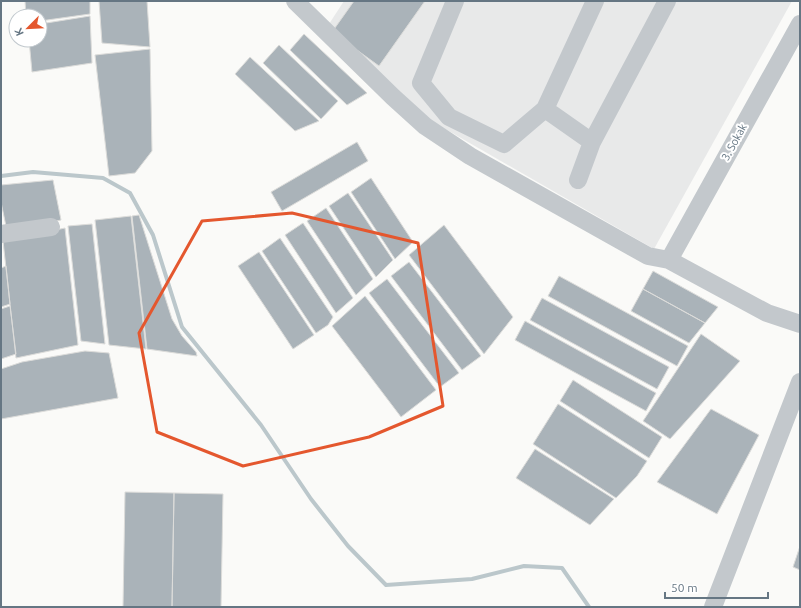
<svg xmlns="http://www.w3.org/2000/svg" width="801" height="608" viewBox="0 0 801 608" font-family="Ubuntu,sans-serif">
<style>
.built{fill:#e8e9e9}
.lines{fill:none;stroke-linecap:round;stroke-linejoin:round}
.stream{stroke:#bbc7cb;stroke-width:4}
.building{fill:#aab3b9;stroke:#dcdcda}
.minor{stroke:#c3c8cc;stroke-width:18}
.marked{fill:none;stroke:#e4572e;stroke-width:3;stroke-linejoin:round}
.labels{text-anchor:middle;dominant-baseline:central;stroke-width:4;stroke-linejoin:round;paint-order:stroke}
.street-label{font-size:11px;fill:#657683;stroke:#fff}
</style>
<rect width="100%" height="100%" fill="#fafaf8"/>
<path class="built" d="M344,1H792L654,249L428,119L329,24Z"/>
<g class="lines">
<path class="stream" d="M1,176L33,172L103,178L130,193L153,235L182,327L261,425L311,499L348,546L386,585L472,579L524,566L562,568L589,607"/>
</g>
<path class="building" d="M25,1H90V14L40,21V16H26Z
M99,1H147L150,47L102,43Z
M354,1H425L379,66L332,32Z
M90,16L92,63L32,72L29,40H40V24Z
M304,34L367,93L347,105L290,50Z
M279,45L338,101L321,119L263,63Z
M150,49L152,151L135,173L109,176L95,55Z
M250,57L319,121L295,131L235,74Z
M357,142L368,161L282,211L271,192Z
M371,178L413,242L395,259L351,192Z
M53,180L61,220L7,231L1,202V185Z
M348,193L393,260L376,277L329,206Z
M326,208L373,279L356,295L307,221Z
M139,215L172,319L182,336L196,352L197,356L147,349L132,216Z
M131,216L146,349L109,345L95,220Z
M303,223L353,298L336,313L285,235Z
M92,224L105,344L81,341L68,226Z
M444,225L513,317L484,354L409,255Z
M65,228L78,345L16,358L3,241Z
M280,238L333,317L328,325L316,333L262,251Z
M259,252L314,335L293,349L238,266Z
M409,262L481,356L462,370L391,276Z
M6,266L10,304L1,307V268Z
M653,271L718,307L705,323L643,289Z
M559,276L688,346L677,366L548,296Z
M387,279L459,373L440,387L369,293Z
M643,289L705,323L689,343L631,311Z
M365,296L436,390L401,417L332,326Z
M542,298L669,367L657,389L530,320Z
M10,306L16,354L1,359V309Z
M525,321L656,393L646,411L515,340Z
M701,334L740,361L670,439L643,421Z
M85,351L109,353L118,398L1,419V369L22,362Z
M573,380L662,437L649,458L560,401Z
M558,404L647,461L637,476L616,498L533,444Z
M711,409L759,435L717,514L657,482Z
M535,449L614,499L590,525L516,478Z
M125,492L174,493L172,607H123Z
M174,493L223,494L221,607H172Z
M800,546V570L793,567Z"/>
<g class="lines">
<path class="minor" d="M295,1L393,97L425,126L470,156L648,256L669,260L767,313L800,324
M455,1L421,83L449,117L504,144L545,109
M595,1L545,109L592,142L667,1
M578,180L592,142
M1,234L51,227
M669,260L800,24
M713,607L800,382"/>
</g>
<path class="marked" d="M292,213L418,243L443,406L369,437L243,466L157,432L139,333L202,221Z"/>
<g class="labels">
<g class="street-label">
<text transform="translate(734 142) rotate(-61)">3. Sokak</text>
</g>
</g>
<rect width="801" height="608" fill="none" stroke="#657683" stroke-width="4"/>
<g transform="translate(28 28) rotate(246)"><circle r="19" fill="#ffffff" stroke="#c1c8cd"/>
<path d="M0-3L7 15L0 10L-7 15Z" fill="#e4572e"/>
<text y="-6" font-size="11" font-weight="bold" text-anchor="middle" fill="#657683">K</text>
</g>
<path d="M665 592v6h103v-6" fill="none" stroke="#657683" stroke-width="2"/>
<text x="671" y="592" font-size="12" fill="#657683" stroke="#ffffff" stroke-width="3" paint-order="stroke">50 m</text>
</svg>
